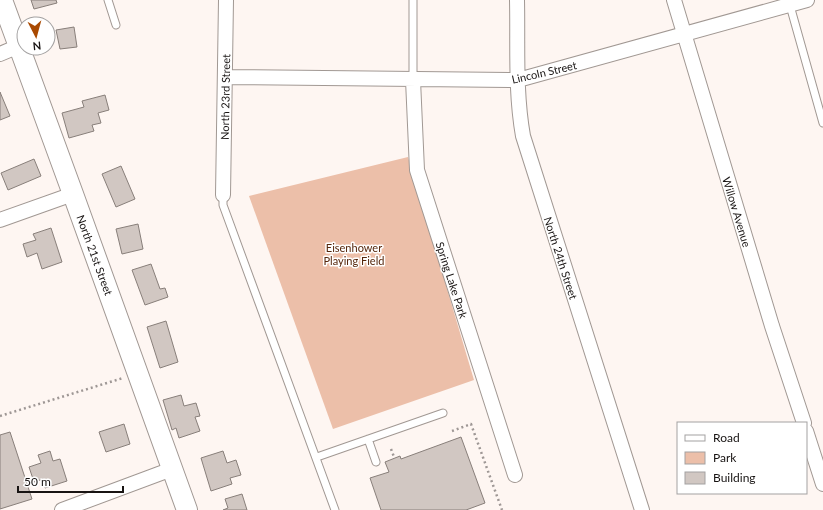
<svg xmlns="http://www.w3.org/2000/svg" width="823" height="510" viewBox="0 0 823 510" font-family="Lato,sans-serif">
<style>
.green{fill:#ecbfa9}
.building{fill:#d1c7c2;stroke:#887f7a}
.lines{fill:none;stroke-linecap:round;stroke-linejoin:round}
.lane-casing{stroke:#a19893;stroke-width:9}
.street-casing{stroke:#a19893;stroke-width:16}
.secondary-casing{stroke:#a19893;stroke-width:22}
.path{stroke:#9e9795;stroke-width:2.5;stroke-dasharray:2 3;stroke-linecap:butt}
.lane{stroke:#fff;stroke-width:7}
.street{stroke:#fff;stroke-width:14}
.secondary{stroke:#fff;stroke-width:20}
.labels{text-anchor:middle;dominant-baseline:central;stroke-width:3;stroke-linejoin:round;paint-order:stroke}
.street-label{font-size:11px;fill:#181413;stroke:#fff}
.park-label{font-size:11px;fill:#55260b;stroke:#fff}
</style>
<rect width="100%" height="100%" fill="#fef6f2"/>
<path class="green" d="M408,157L474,380L333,429L249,196Z"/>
<path class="building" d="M31,0H56L57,3L34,9Z
M74,27L77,47L60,49L56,30Z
M0,92L10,116L0,120Z
M105,95L109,110L98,113L101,123L92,125L94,131L69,138L62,113L84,107L82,101Z
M34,159L41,176L8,190L1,173Z
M121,166L135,199L116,207L102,174Z
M138,224L143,249L122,254L116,229Z
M51,228L62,262L42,269L37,253L27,257L23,244L36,240L33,234Z
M151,264L160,289L165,288L168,297L145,305L132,270Z
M166,321L178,362L160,368L147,327Z
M181,395L184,406L196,403L200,416L195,417L200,431L179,438L176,428L172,430L163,400Z
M124,424L130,444L106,452L99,432Z
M10,432L32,499L0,509V435Z
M461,437L485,503L466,510H381L370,478L389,472L385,462L400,456L401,459Z
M50,451L53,461L60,459L67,481L45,488L43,479L34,482L29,467L41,463L38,455Z
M223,451L227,463L236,460L241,475L230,478L232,484L211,491L201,458Z
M242,494L247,510H223L228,508L225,499Z"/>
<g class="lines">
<g class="lane-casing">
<path id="lane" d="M108,0L116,25
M789,2L823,123
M413,80V0
M223,195V205L335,510
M368,439L376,462
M317,457L443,413"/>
</g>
<g class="street-casing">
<path id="street" d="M517,0C518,45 515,91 523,136L642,510
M674,0L772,326L804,423
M0,54L19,46
M225,77L518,80L807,0
M413,80L417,170L515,475
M223,195L226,0
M0,220L73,194
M806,431L823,484
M62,510L172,469"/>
</g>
<g class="secondary-casing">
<path id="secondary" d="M2,0L73,194L187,510"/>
</g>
<path class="path" d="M0,416L123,378
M452,431L471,424L502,510
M391,449L394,457"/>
<use href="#lane" class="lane"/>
<use href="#street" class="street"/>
<use href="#secondary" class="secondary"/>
</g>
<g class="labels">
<g class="street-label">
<text transform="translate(544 72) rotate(-13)">Lincoln Street</text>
<text transform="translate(225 97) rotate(-89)">North 23rd Street</text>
<text transform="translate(737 212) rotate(73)">Willow Avenue</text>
<text transform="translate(95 255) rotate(70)">North 21st Street</text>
<text transform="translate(561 258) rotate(72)">North 24th Street</text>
<text transform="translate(452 280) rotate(72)">Spring Lake Park</text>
</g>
<g class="park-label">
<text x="354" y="247">Eisenhower<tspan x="354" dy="13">Playing Field</tspan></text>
</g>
</g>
<rect x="677" y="422" width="130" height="72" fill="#ffffff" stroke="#a3a1a1"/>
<rect x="685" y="435" width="20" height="6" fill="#ffffff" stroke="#a3a1a1"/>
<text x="713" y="442" font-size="12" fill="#181413">Road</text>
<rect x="685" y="452" width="20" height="12" fill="#ecbfa9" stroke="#a3a1a1"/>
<text x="713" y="462" font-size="12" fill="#181413">Park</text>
<rect x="685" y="472" width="20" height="12" fill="#d1c7c2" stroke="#a3a1a1"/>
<text x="713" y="482" font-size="12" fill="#181413">Building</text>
<g transform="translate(36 36) rotate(174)"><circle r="19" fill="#ffffff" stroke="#a3a1a1"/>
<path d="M0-3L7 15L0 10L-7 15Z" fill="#a94901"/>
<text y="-6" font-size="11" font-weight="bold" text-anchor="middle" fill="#181413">N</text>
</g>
<path d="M18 486v6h105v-6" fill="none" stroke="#181413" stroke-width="2"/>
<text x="24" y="486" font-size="12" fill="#181413" stroke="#ffffff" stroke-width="3" paint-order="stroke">50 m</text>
</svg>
